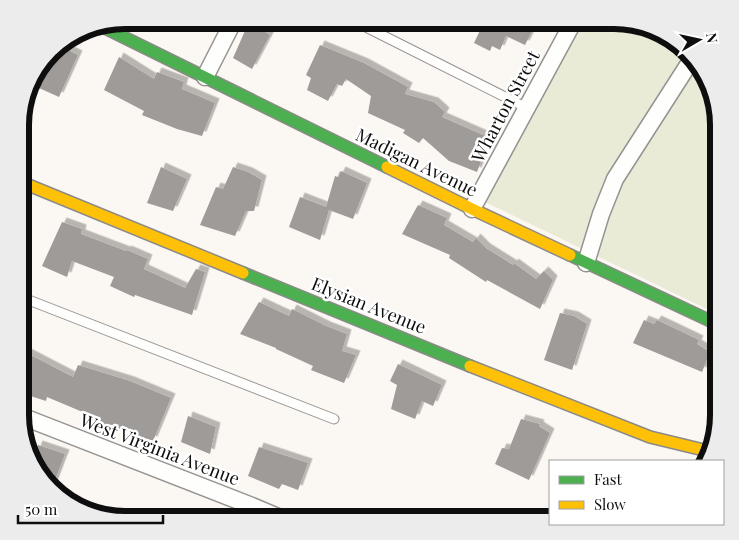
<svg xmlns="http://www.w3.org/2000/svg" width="739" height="540" viewBox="0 0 739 540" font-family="'Playfair Display',serif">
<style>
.cemetery{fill:#eaebd6}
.building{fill:#9f9b98;filter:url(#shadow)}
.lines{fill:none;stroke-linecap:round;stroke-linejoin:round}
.lane-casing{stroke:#959391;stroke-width:11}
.street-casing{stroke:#959391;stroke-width:19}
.fast-casing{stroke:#8b8a87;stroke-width:14}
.slow-casing{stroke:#8b8a87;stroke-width:14}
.lane{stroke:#fefefd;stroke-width:9}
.street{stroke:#fefefd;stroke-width:16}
.fast{stroke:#4caf50;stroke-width:11}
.slow{stroke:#ffc107;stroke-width:11}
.labels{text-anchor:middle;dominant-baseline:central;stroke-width:5;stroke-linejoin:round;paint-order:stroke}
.street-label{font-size:18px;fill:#0e0e0e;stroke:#fff}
.rim{fill:none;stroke:#0e0e0e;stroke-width:6}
</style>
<defs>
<filter id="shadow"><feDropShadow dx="4.5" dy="-4.5" stdDeviation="0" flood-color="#0004"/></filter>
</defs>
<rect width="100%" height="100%" fill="#fbf7f2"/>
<path class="cemetery" d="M620,20L678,42L708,78L719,119V315L485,202L583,21Z"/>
<path class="building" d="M537,21L525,45L506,36L500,50L492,46L490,51L474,43L483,24L477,22Z
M248,24H253L270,35L252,69L233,58Z
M58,45L78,55L59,97L30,84L34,73Z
M320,45L364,63L408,87L405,94L434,102L445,112L442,117L490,138L477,172L449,161L423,138L419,143L403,133L405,130L368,113L371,96L346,79L342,86L337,84L328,101L307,90L311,78L306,75Z
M119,57L154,79L157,72L184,82L182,89L215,103L202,136L177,129L142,115L144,111L104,90Z
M161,167L187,179L173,211L147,203Z
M233,167L248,172L262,180L254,211H246L235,236L200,225L216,187L223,189Z
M341,171L367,183L353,219L329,210L320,240L289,227L300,197L326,207L335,176L338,177Z
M418,205L447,218L444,225L473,242L476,238L486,248L513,265L514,263L536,279L544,271L553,280L540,309L487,280L486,282L449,258L450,255L402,234Z
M62,222L82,229L81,234L126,251L127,250L148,259L144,269L185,288L196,269L205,272L192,315L135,295L134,297L110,286L114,277L72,261L67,277L42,266Z
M259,302L289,316L292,309L326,326L347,334L342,351L356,355L344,383L311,370L313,366L276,349V348L240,334Z
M560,313L574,316L587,324L572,370L544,360Z
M644,320L654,324L657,320L699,340L697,344L710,352L702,372L633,343Z
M21,350L73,377L78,365L130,381L171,398L153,441L90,420L92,416L47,397L46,401L21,393Z
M398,364L442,385L433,406L422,401L415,419L391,409L397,385L390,381Z
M188,416L216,427L210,454L181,442Z
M521,419L540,424L539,426L550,433L529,480L495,464L502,448L509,449Z
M38,445L65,454L52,488L34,467L32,462Z
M259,447L308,463L298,490L282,484L279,489L248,476Z"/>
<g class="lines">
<g class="lane-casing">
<path id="lane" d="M358,23L527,108
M21,297L334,419"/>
</g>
<g class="street-casing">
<path id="street" d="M205,77L232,24
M472,209L570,28L572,21
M586,263L601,214L615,179L692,59
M21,416L252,506L285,520
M718,423L719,421"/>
</g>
<g class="fast-casing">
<path id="fast" d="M101,26L387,167
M570,255L719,325
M243,273L470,366"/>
</g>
<g class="slow-casing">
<path id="slow" d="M387,167L472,209L570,255
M21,182L243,273
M470,366L650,437L708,451"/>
</g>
<use href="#lane" class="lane"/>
<use href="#street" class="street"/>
<use href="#fast" class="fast"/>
<use href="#slow" class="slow"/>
</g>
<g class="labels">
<g class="street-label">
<text transform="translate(505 106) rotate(-62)">Wharton Street</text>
<text transform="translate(417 162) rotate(26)">Madigan Avenue</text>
<text transform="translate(369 305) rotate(22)">Elysian Avenue</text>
<text transform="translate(160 449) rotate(21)">West Virginia Avenue</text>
</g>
</g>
<path d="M0 0H739V540H0ZM125 29H614A96 96 0 0 1 710 125V415A96 96 0 0 1 614 511H125A96 96 0 0 1 29 415V125A96 96 0 0 1 125 29Z" fill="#ececec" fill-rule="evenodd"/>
<path class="rim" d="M125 29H614A96 96 0 0 1 710 125V415A96 96 0 0 1 614 511H125A96 96 0 0 1 29 415V125A96 96 0 0 1 125 29Z"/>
<rect x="549" y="460" width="175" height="65" fill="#ffffff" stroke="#9f9f9f"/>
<rect x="559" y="476" width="25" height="8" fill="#4caf50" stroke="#9f9f9f"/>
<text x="594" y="485" font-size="15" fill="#0e0e0e">Fast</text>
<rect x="559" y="501" width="25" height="8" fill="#ffc107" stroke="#9f9f9f"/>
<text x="594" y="510" font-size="15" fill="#0e0e0e">Slow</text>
<g transform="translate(699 40) rotate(81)" stroke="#ffffff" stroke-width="4" paint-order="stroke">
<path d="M0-4L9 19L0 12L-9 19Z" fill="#0e0e0e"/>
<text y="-8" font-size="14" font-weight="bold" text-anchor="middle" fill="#0e0e0e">N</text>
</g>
<path d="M18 515v8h145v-8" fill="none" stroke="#0e0e0e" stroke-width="2.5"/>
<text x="25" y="515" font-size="15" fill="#0e0e0e" stroke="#ffffff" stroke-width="4" paint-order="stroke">50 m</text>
</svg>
